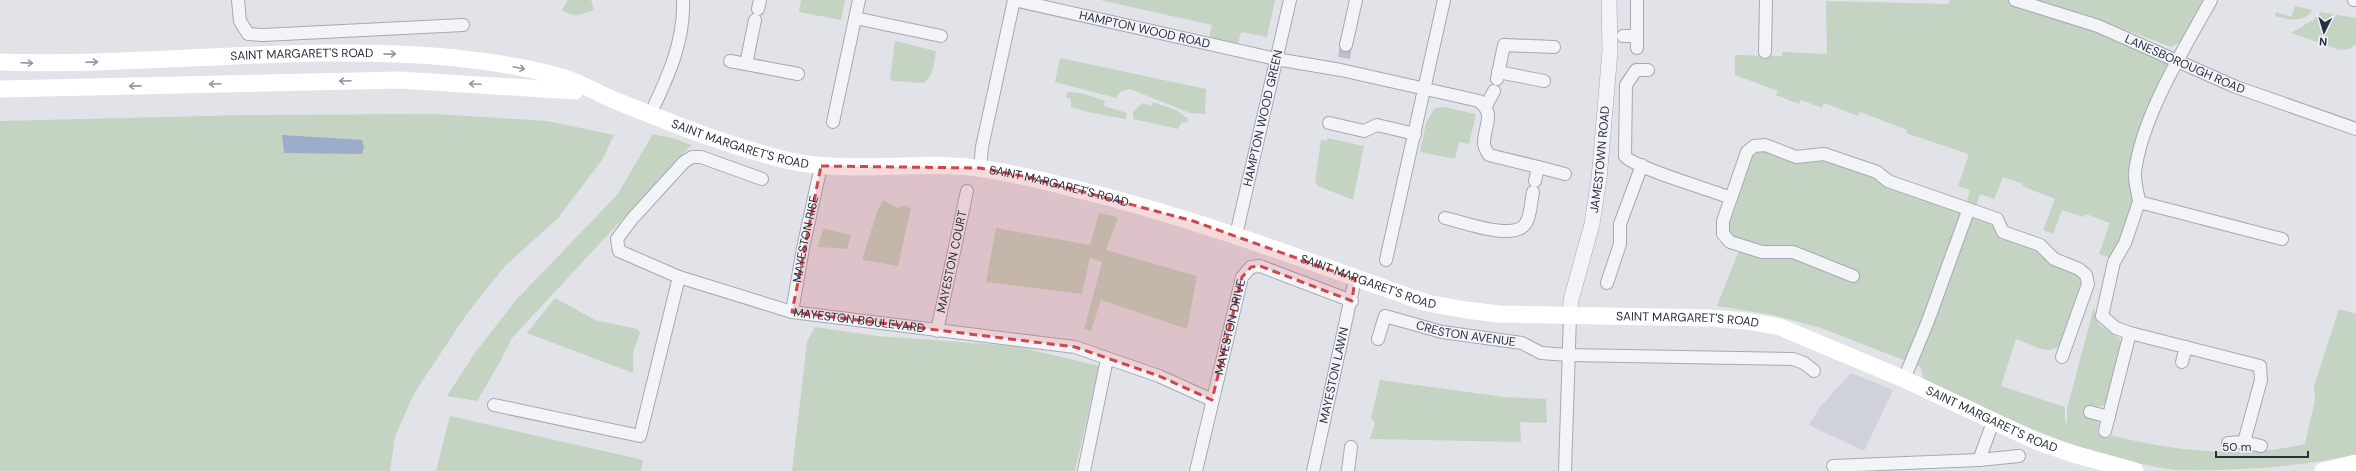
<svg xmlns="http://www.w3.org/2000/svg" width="2356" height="471" viewBox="0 0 2356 471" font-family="'DM Sans',sans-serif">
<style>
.built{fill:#cfd2db}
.green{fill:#c4d3c2}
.water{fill:#9cadc9}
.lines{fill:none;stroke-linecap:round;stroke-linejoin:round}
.minor-tunnel{stroke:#bcbfc7;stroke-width:12;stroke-dasharray:12 6;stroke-linecap:butt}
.minor-casing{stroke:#a6a9b3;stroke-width:14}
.tertiary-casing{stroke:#a6a9b3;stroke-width:16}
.minor{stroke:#f3f4f8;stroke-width:12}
.tertiary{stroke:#f3f4f8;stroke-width:15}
.secondary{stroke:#fff;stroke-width:17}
.oneway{stroke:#9497a0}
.marked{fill:#cd474c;fill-opacity:0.2;stroke:#cd474c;stroke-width:3;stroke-dasharray:8 5;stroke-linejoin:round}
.labels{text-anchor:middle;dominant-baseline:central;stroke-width:4;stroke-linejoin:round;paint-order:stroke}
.street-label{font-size:12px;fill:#292f41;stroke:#f0f2f7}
</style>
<rect width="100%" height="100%" fill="#e1e3e9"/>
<path class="built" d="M1850,374H1854L1893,390L1864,451L1809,425L1820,407Z"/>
<path class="green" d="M568,0H591L594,10C581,15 574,18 562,10Z
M801,0H845L841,20L799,12Z
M1100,0H1275L1267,37L1241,32L1238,44L1209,37L1212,25Z
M1949,0H2015L2177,60L2143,137L2139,202L2115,259L2099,254L2110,223L2086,214L2083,217L2062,210L2053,234L2043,230L2055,199L2022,186L2023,184L2003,177L1994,199L1980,194L1976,206L1966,203L1970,190L1958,186L1969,154L1906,133L1907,130L1860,112L1858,116L1824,103L1822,108L1801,100L1799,104L1776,95L1778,91L1735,75V55L1782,56V52L1827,54L1826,1L1949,4Z
M2029,0H2203L2181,42L2171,47L2084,14Z
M2295,6L2312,10L2310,14C2299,23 2287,19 2275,16L2276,12L2291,17Z
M2321,12L2356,18V44L2349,49L2340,50L2291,33L2313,20Z
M895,41L936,51C934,62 934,75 924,83L893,81L890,79Z
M1060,58L1206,89L1205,114L1190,113L1130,89L1120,92L1116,98L1055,82Z
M1067,92L1081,93L1105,101L1104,106L1127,113L1125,119L1088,112L1071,107V99L1066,97Z
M1153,102L1176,110L1188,119L1187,123L1182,122L1178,129L1133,119V112L1142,103L1151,106Z
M1444,107L1476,114L1469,144L1459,142L1455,159L1420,152L1426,123L1435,108Z
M436,114L547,121L614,135L602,160L558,218L505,266L466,315L415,392L395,436L390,471H0V121L246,115Z
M653,134L676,139L691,145L512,338L500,362L477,401L447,396L474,354L517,299L617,195Z
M1327,138L1364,146L1353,200L1318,186L1315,182L1321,140L1327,141Z
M1755,146L1796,157L1824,154L1996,220L2003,232C2028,241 2076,260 2086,287C2079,305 2071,350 2048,350C2038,349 2025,342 2016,339L2001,386L2065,407V423H2067V409L2094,307L2098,324L2120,339L2121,344L2107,401L2103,406L2093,407L2099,425L2098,432C2166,450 2236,460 2305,444L2315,400L2314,386L2339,309L2356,314V455C2297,467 2236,471 2176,470C2088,459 2008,419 1929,382L1923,378L1921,367L1824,329L1773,315L1717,306L1741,246L1723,234Z
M883,200L898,208L906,205L911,208L898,266L862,260L878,209Z
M1099,213L1118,217L1106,250L1197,276L1187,329L1101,300L1091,331L1084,329L1102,262L1090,258L1082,294L986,282L996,228L1090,245Z
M823,228L851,235L847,249L818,247Z
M555,298L595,320L637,329L640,333L633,352V373L527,333Z
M815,327L877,336L1015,346L1099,366L1075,471H792L807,342Z
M1380,380L1504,397L1546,399L1547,423L1520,422L1521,442L1370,439L1375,423L1371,418Z
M450,416L643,460L641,471H436Z"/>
<path class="water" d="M282,135L362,140L364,147L362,154L284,153Z"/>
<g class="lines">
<path class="minor-tunnel" d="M1344,58L1346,45"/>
<g class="minor-casing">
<g id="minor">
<path d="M238,0L240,21L248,34L263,35L463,25"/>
<path id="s1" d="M1014,0L1276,59L1341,70L1479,101C1496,115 1484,125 1484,143C1484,147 1487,152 1489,155L1538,167L1535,181"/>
<path d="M1637,0V48"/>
<path id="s2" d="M2015,0L2098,26L2236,87L2356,129"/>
<path d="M2211,0C2184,49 2142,116 2135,172C2134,181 2138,193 2139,202L2282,239"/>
<path d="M2354,0H2356"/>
<path d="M758,9L760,0"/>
<path d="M855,18L941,36"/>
<path d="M1623,36H1637"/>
<path d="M1346,45L1356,0"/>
<path d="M1765,52L1766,0"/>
<path d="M730,61L798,74"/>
<path d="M746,64L755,20"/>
<path d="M1648,70H1636L1626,85L1625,156C1634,168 1712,190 1731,198"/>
<path d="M1498,72L1544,81"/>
<path d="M1497,79L1504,45L1554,47"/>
<path d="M1486,106L1494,91"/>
<path d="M650,115C667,79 685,41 683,0"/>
<path d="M833,122L859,0"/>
<path d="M1329,123L1364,131L1377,125L1415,134"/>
<path d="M1538,167L1565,174"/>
<path d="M980,168L982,147L1014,0"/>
<path id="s3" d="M762,179L701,157H692L684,162L632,219L617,239L619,251L679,277L792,312L1075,347L1159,376L1212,400"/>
<path d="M2139,202L2125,243L2114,262L2102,316L2116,328L2130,333L2260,366L2261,380L2244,442"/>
<path d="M1445,218C1463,222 1515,242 1526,223C1531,215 1531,201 1533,192"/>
<path id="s4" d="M1236,235L1290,0"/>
<path d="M1386,260L1444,0"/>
<path d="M1853,276L1793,252H1762L1730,242L1723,234V221L1747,152L1754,146L1765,145L1796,157L1824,154L1877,172L1888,181L1997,219L2003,232L2040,245L2054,259L2079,269L2086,275L2088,284L2062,357"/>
<path d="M1607,283L1620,244V224L1642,165"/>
<path id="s5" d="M792,312L803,248L821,166"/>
<path id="s6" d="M937,331L967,191"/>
<path id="s7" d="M1378,339L1385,316L1442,332L1522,343L1541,353L1568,355L1793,359L1804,363L1814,371"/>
<path d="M2182,362L2186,347"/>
<path d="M1904,379L1928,321L1968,211"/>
<path d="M494,405L640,436L679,277"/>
<path d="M2090,412L2109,417"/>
<path d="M2105,431L2130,333"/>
<path d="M2228,443L2244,442L2261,446"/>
<path d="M1979,460L1993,422"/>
<path d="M1833,466L1979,460L2019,456"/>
<path d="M1084,471L1107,359"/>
<path id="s8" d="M1196,471L1242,277L1251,267L1260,266L1352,301"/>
<path id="s9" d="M1313,471L1355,279"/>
<path d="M1348,471L1351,447"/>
<path d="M1565,471L1570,316"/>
</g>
</g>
<g class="tertiary-casing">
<g id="tertiary">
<path id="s10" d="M1570,316L1571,300L1592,224L1599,179L1610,51L1609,0"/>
</g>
</g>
<use href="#minor" class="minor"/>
<use href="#tertiary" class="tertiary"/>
<g class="secondary">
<path id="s11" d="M0,62C152,67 305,43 456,58C492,62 531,68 565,78C583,84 601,95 619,102C673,124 729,146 786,160C850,175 919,159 984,169C1020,174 1056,184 1092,193C1206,222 1316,264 1427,303L1466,310L1499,314L1710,318L1746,321L1780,327L1904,379L2036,441L2070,453L2135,471"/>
<path d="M0,89L400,80L575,91"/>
<path d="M2323,471L2356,463"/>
</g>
</g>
<defs><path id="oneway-shaft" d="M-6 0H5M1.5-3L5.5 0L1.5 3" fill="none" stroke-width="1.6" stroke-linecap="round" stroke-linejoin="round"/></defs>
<g class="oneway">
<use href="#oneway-shaft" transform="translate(390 54) rotate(-1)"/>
<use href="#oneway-shaft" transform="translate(92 62) rotate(-2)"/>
<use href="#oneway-shaft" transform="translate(27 63) rotate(2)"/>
<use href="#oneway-shaft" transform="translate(519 68) rotate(12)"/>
<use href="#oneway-shaft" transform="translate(345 81) rotate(178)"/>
<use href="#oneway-shaft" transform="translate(215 84) rotate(178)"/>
<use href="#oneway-shaft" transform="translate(475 84) rotate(-177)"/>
<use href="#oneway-shaft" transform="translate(135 86) rotate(179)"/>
</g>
<path class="marked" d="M821,166L980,168L1028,177L1193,221L1355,279L1352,301L1260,266L1251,267L1242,277L1212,400L1159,376L1075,347L792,312Z"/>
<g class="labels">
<g class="street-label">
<text stroke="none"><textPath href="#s1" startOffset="134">HAMPTON WOOD ROAD</textPath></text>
<text stroke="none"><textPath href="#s11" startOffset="302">SAINT MARGARET'S ROAD</textPath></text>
<text stroke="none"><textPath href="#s2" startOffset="182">LANESBOROUGH ROAD</textPath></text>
<text stroke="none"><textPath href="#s4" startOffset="120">HAMPTON WOOD GREEN</textPath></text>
<text stroke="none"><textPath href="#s11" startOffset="755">SAINT MARGARET'S ROAD</textPath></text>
<text stroke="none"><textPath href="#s10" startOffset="160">JAMESTOWN ROAD</textPath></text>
<text stroke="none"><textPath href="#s11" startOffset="1079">SAINT MARGARET'S ROAD</textPath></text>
<text stroke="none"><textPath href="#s5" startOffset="74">MAYESTON RISE</textPath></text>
<text stroke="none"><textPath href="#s6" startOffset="71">MAYESTON COURT</textPath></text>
<text stroke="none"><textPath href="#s11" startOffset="1403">SAINT MARGARET'S ROAD</textPath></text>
<text stroke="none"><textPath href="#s3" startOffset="449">MAYESTON BOULEVARD</textPath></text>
<text stroke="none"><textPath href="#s11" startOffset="1727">SAINT MARGARET'S ROAD</textPath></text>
<text stroke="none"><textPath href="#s8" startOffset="148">MAYESTON DRIVE</textPath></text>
<text stroke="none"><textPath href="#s7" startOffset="107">CRESTON AVENUE</textPath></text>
<text stroke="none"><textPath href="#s9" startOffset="98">MAYESTON LAWN</textPath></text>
<text stroke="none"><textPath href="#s11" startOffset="2051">SAINT MARGARET'S ROAD</textPath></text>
</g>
</g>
<g transform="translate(2324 32) rotate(185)" stroke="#f0f2f7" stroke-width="3" paint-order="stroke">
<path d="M0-3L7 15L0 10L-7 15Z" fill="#292f41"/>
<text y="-6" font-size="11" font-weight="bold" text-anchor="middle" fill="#292f41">N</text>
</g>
<path d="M2216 451v6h92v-6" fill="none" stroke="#292f41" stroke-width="2"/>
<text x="2222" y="451" font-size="12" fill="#292f41" stroke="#f0f2f7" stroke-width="3" paint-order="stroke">50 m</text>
</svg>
